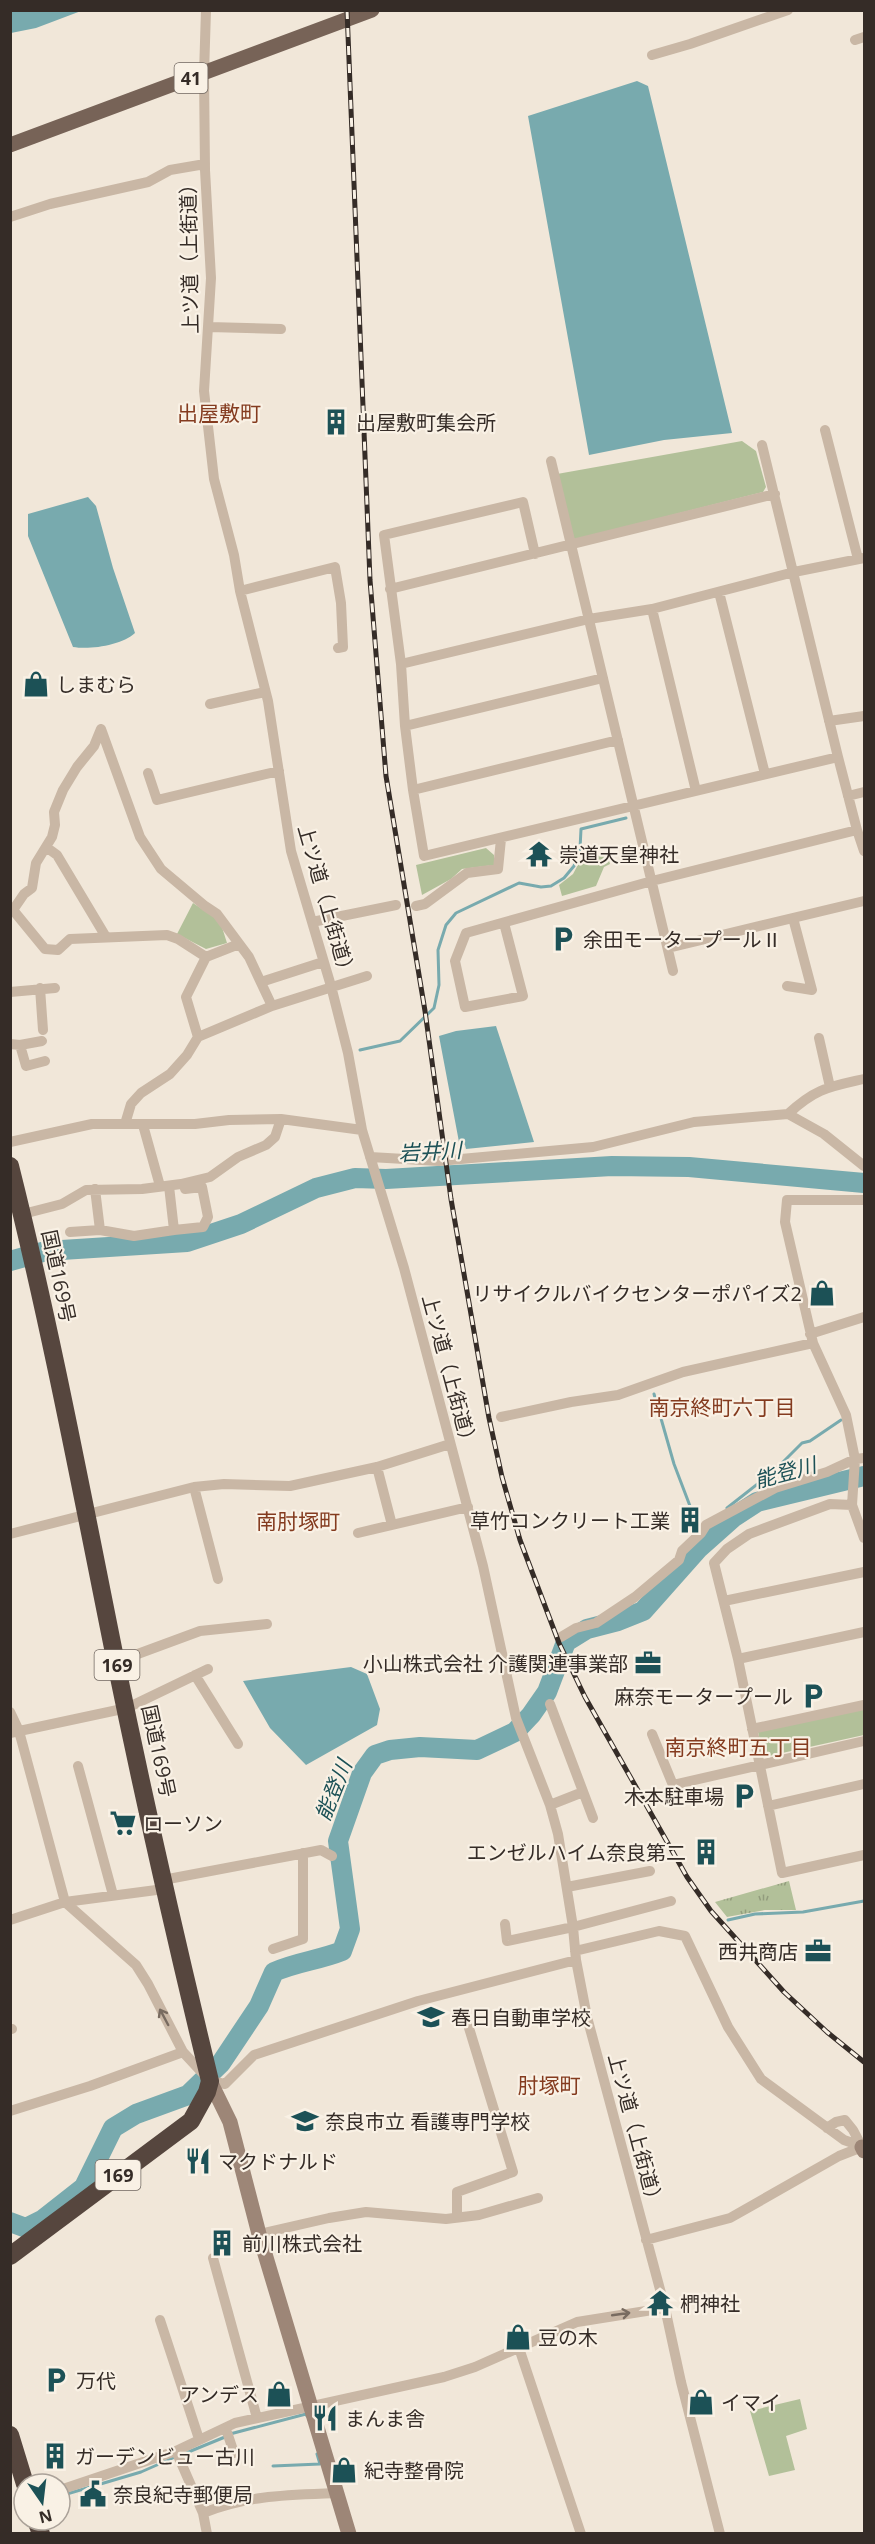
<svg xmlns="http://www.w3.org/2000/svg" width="875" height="2544" viewBox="0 0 875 2544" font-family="'Open Sans','Noto Sans JP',sans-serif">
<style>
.grass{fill:url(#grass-tufts)}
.park{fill:#b2c099}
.water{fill:#78aaae}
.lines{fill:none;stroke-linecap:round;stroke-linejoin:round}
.stream{stroke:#78aaae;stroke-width:3}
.river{stroke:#78aaae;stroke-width:20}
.street{stroke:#c9b7a5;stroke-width:10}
.secondary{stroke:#9d8677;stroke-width:15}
.primary{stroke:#776357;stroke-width:15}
.highway{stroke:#56463e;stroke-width:18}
.rail-casing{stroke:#352c27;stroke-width:5}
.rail{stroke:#f9f1e5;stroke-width:3;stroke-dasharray:9;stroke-linecap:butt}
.oneway{stroke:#786b60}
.labels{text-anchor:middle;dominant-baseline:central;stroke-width:4.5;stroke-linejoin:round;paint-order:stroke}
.shield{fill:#f9f1e5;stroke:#706760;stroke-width:1.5}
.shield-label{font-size:18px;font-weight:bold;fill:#352c27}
.street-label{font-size:20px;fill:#352c27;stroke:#f9f1e5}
.poi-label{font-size:20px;fill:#352c27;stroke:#f9f1e5;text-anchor:start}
.neighbourhood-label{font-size:21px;fill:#843b1f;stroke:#f9f1e5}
.water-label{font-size:21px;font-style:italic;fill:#1c5156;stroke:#f9f1e5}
</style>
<defs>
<pattern id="grass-tufts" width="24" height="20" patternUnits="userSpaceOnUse" patternTransform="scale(1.5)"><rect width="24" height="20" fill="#b2c099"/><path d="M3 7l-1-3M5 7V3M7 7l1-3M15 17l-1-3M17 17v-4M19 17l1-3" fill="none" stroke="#929c7d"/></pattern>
</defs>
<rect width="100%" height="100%" fill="#f1e7d9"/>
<path class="grass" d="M789,1881L796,1910H765L727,1917L715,1902Z"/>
<path class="park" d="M742,441L756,451L766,487L763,492L573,540L557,474Z
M486,848L494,855V865L462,869L451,879L422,895L416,865Z
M607,853L610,864L604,867L596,886L562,896L559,885L573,874L580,861Z
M193,903L220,921L227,943L206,949L177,934Z
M864,1709V1735L764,1757L758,1732Z
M800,2399L807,2429L786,2436L795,2470L769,2476L750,2411Z"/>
<path class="water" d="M11,10H81V11L36,28L11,33Z
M637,81L648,86L732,433L664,440L589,455L528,116Z
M88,497L96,506L113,568L135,633C122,645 91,650 73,647L28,536V514Z
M496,1026L534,1142L466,1149L465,1145L459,1142L439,1036L456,1031Z
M351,1667L367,1674L380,1709L377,1725L306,1765L270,1728L243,1681Z"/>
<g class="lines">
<path class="stream" d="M360,1050L400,1041L434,1008L439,985L438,950L446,925L456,913L519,883L541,887L551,886L564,878L574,866L580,849L581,829L626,818
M654,1394L674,1464L698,1527L697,1531
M727,1508L774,1471L802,1443L810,1441L841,1420
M728,1920L755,1914L803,1912L864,1901
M230,2434L306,2414L307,2416
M181,2455L225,2437
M273,2466L320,2464L317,2454
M60,2496L141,2472L175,2457"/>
<path class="river" d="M10,1261L46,1251L187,1242L241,1224L316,1188L355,1178L386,1179L612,1166L689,1167L864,1183
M10,2222L26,2228L42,2220L84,2187L113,2128L136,2114L188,2095L221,2063L259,2006L274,1972C296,1962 320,1960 342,1951L350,1929L338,1841L362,1773L375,1755L390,1750L420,1747L477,1750L515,1732L531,1715L547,1692L566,1642L587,1629L618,1621L643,1611L698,1549L734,1517L757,1502L864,1476"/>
<path class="street" d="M206,10L204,74L205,170L211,278L204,391L214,479L234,555L240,591L268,701L291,851L331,986L348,1053L362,1130L404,1268L483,1566L516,1718L550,1805L558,1834L573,1927L576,1960L587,2017L665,2308L681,2382L720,2534
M855,40L864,37
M652,55L690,44L788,10
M10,217L50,204L148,182L170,170L205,164
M209,327L281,329
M825,430L858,559
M762,445L838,757L857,830L864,851
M551,461L673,971
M535,554L523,502L384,535L401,664L405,726L413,790L424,856L838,757
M390,589L775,494
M240,591L335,567L341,603L343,647L338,648
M719,592L765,774
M652,609L696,791
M401,664L589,619L652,609L794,572L864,558
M210,704L265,692
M829,721L864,716
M405,726L603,678
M101,729L94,746L77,767L63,790L54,812L55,825L52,837L36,863L32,888L24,894L13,910L45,949L58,950L70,939L167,935L178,939L206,957
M101,729L140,837L161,869L205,906L217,914L249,957L272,1006
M148,773L157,800L279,771
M413,790L618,740
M848,796L864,792
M46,847L57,855L106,937
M416,906L425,904L467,873L498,869L501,839
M312,922L396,905
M504,923L523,996L465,1007L455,961L466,933L652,881L857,830
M668,948L864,901
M261,982L323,962
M787,986L812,990L793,918
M40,988L43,1030
M10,992L55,988
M198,1037L186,997L206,957L239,944
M819,1038L830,1087
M10,1044L20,1045L42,1041
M20,1045L26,1066L45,1061
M788,1114C816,1088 829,1087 864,1079
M125,1124L131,1104L141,1093L170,1074L187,1055L198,1037L272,1006L367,976
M143,1125L160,1186
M10,1142L92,1124H195L229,1120L281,1119L362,1130
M370,1157L439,1161L593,1147L694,1122L788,1114L824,1134L864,1166
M169,1186L174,1230L203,1227L208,1217L202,1187L185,1189
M95,1189L100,1230L134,1236L174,1230
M864,1200H787L785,1222L813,1343L846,1415L855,1459L852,1505L864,1538
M23,1214L62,1204L86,1190L142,1189L181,1184L210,1177L238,1157L266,1145L275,1137L281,1119
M70,1232L100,1230
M810,1334L864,1317
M501,1417L571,1402L618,1395L683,1372L813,1343
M377,1467L392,1525
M194,1487L218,1579
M852,1505L830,1504L749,1534L727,1549L714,1563L738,1659L782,1873L864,1855
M358,1533L468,1507
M10,1534L194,1487L224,1484L290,1486L377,1467L450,1444
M724,1601L864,1572
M561,1637L576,1628L596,1623L635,1597L679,1560L682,1551L701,1533L706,1525L775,1488L827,1472L855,1459L864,1458
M738,1659L864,1632
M116,1662L200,1631L267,1624
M195,1675L238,1744
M550,1704L593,1818
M10,1712L19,1731L65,1902L136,1965L148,1984L183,2052L210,2081L225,2084L254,2055L418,2001L576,1960
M752,1729L864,1705
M10,1733L127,1708L208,1669
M652,1734L673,1785L864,1741
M78,1766L113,1895
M550,1805L583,1792
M768,1806L864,1784
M163,1880L321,1850L332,1856
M567,1887L650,1871
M10,1920L65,1902L164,1889
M505,1924L507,1941L573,1927L671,1901
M273,1949L303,1939V1853
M575,1951L659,1931L685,1936L728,2027L761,2079L844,2140L864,2147
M10,2029H12
M10,2111L90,2086L183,2052
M457,2217V2192L513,2172L469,2028
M259,2234L329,2218L366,2212L446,2219L479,2215L538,2198
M646,2240L730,2218L839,2156L862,2147L853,2130L845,2120L836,2122L827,2128
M213,2258L257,2418
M160,2320L199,2439
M519,2348L581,2534
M226,2429L234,2453
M176,2451L203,2513L207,2534
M60,2490L176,2451L235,2423L444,2377L475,2367L577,2322L665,2308
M203,2513C248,2495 288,2495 337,2493"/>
<path class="secondary" d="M210,2081L230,2122L259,2234L349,2534
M862,2147L864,2151"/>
<path class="primary" d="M10,145L372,10"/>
<path class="highway" d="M10,1166C51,1329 82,1494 115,1658C144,1800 176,1941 210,2081L207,2092L191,2121L10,2256
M10,2435L25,2484
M36,2520L41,2534"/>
<g class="rail-casing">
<path id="rail" d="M347,10L370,580L386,776L425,1011L451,1199L489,1418L502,1477L520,1540L559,1643L585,1697L687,1877L711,1911L784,1992L827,2032L864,2062"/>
</g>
<use href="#rail" class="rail"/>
</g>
<defs><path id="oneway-shaft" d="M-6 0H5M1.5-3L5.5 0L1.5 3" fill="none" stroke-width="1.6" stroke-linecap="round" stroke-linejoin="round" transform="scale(1.5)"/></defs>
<g class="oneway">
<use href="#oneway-shaft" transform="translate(164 2017) rotate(-118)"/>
<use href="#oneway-shaft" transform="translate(621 2314) rotate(-8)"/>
</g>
<defs>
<g id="building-bare" transform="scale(2.07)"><path d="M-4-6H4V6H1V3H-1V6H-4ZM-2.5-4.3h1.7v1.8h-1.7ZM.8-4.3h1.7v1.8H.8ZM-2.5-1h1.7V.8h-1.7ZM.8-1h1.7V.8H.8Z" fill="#1c5156" stroke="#f9f1e5" stroke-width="2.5" paint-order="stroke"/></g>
<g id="shop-bare" transform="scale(2.07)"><path d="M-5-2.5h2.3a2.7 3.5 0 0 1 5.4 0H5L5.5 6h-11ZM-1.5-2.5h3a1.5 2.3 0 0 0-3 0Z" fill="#1c5156" stroke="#f9f1e5" stroke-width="2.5" paint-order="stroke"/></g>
<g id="temple-bare" transform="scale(2.07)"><path d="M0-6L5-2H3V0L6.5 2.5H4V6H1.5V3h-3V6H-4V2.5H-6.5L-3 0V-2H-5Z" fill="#1c5156" stroke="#f9f1e5" stroke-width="2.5" paint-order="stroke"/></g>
<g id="parking-bare" transform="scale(2.07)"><path d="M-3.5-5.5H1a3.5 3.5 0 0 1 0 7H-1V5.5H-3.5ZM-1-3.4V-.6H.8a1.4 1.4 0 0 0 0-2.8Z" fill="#1c5156" stroke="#f9f1e5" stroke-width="2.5" paint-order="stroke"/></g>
<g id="office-bare" transform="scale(2.07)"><path d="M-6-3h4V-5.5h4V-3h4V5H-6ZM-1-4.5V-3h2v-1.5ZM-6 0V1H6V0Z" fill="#1c5156" stroke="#f9f1e5" stroke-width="2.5" paint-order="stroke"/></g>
<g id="supermarket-bare" transform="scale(2.07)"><path d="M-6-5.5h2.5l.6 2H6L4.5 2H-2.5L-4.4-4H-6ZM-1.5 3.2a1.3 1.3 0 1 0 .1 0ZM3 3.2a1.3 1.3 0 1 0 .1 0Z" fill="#1c5156" stroke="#f9f1e5" stroke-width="2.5" paint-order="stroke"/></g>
<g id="school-bare" transform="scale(2.07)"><path d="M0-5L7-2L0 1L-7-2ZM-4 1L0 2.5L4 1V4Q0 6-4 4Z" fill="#1c5156" stroke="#f9f1e5" stroke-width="2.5" paint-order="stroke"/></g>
<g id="restaurant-bare" transform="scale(2.07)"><path d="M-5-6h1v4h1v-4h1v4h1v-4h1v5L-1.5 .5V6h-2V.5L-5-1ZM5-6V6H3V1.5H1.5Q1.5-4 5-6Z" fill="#1c5156" stroke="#f9f1e5" stroke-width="2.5" paint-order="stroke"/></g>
<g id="civic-bare" transform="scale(2.07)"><path d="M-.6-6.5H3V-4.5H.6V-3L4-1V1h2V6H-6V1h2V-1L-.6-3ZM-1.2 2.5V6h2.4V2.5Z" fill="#1c5156" stroke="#f9f1e5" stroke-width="2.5" paint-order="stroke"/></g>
</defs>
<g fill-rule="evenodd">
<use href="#building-bare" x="336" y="422"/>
<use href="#shop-bare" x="36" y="684"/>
<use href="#temple-bare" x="539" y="854"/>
<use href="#parking-bare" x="563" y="939"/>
<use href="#shop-bare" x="822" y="1293"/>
<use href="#building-bare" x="690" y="1520"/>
<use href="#office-bare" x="648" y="1663"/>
<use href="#parking-bare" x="813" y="1696"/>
<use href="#parking-bare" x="744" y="1796"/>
<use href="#supermarket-bare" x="123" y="1823"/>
<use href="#building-bare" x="706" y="1852"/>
<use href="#office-bare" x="818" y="1951"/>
<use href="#school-bare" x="431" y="2017"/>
<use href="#school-bare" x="305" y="2121"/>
<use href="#restaurant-bare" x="198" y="2161"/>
<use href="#building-bare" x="222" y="2243"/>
<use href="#temple-bare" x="660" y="2303"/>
<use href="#shop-bare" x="518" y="2337"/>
<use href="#parking-bare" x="56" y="2380"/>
<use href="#shop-bare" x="279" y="2394"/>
<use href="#shop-bare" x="701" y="2402"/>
<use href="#restaurant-bare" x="325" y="2418"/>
<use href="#building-bare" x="55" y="2456"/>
<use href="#shop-bare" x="344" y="2470"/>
<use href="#civic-bare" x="93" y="2494"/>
</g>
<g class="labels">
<g class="shield">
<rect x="174.5" y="63" width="33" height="30" rx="4.5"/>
<rect x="94.5" y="1650" width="45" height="30" rx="4.5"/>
<rect x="95.5" y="2160" width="45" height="30" rx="4.5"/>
</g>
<g class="shield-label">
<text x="191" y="78">41</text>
<text x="117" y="1665">169</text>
<text x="118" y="2175">169</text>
</g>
<g class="street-label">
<text transform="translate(189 254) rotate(-91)">上ツ道（上街道）</text>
<text transform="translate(327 902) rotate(74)">上ツ道（上街道）</text>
<text transform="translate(59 1276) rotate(78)">国道169号</text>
<text transform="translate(450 1372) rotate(75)">上ツ道（上街道）</text>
<text transform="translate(159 1751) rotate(78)">国道169号</text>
<text transform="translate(636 2131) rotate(75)">上ツ道（上街道）</text>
</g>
<g class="poi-label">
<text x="356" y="422">出屋敷町集会所</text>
<text x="56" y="684">しまむら</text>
<text x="559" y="854">崇道天皇神社</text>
<text x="583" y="939">余田モータープールⅡ</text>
<text x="802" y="1293" text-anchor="end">リサイクルバイクセンターポパイズ2</text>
<text x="670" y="1520" text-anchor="end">草竹コンクリート工業</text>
<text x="628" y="1663" text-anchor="end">小山株式会社 介護関連事業部</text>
<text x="793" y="1696" text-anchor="end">麻奈モータープール</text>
<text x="724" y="1796" text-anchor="end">木本駐車場</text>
<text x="143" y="1823">ローソン</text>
<text x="686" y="1852" text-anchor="end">エンゼルハイム奈良第二</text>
<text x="798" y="1951" text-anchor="end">西井商店</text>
<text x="451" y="2017">春日自動車学校</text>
<text x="325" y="2121">奈良市立 看護専門学校</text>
<text x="218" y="2161">マクドナルド</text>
<text x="242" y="2243">前川株式会社</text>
<text x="680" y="2303">椚神社</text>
<text x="538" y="2337">豆の木</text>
<text x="76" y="2380">万代</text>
<text x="259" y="2394" text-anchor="end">アンデス</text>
<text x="721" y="2402">イマイ</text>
<text x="345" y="2418">まんま舎</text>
<text x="75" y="2456">ガーデンビュー古川</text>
<text x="364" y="2470">紀寺整骨院</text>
<text x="113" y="2494">奈良紀寺郵便局</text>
</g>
<g class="neighbourhood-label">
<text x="219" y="413">出屋敷町</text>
<text x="722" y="1407">南京終町六丁目</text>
<text x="298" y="1521">南肘塚町</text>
<text x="738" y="1747">南京終町五丁目</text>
<text x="549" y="2085">肘塚町</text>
</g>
<g class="water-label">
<text transform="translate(430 1151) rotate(-3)">岩井川</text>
<text transform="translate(785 1472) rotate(-15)">能登川</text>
<text transform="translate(333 1790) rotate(-68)">能登川</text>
</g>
</g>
<rect width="875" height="2544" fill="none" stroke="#352c27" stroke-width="24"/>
<g transform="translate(42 2502) rotate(166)"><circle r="28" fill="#f9f1e5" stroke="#aba299" stroke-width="1.5"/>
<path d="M0-4.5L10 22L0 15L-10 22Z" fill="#1c5156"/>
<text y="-9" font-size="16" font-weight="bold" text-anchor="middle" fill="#352c27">N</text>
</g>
</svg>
